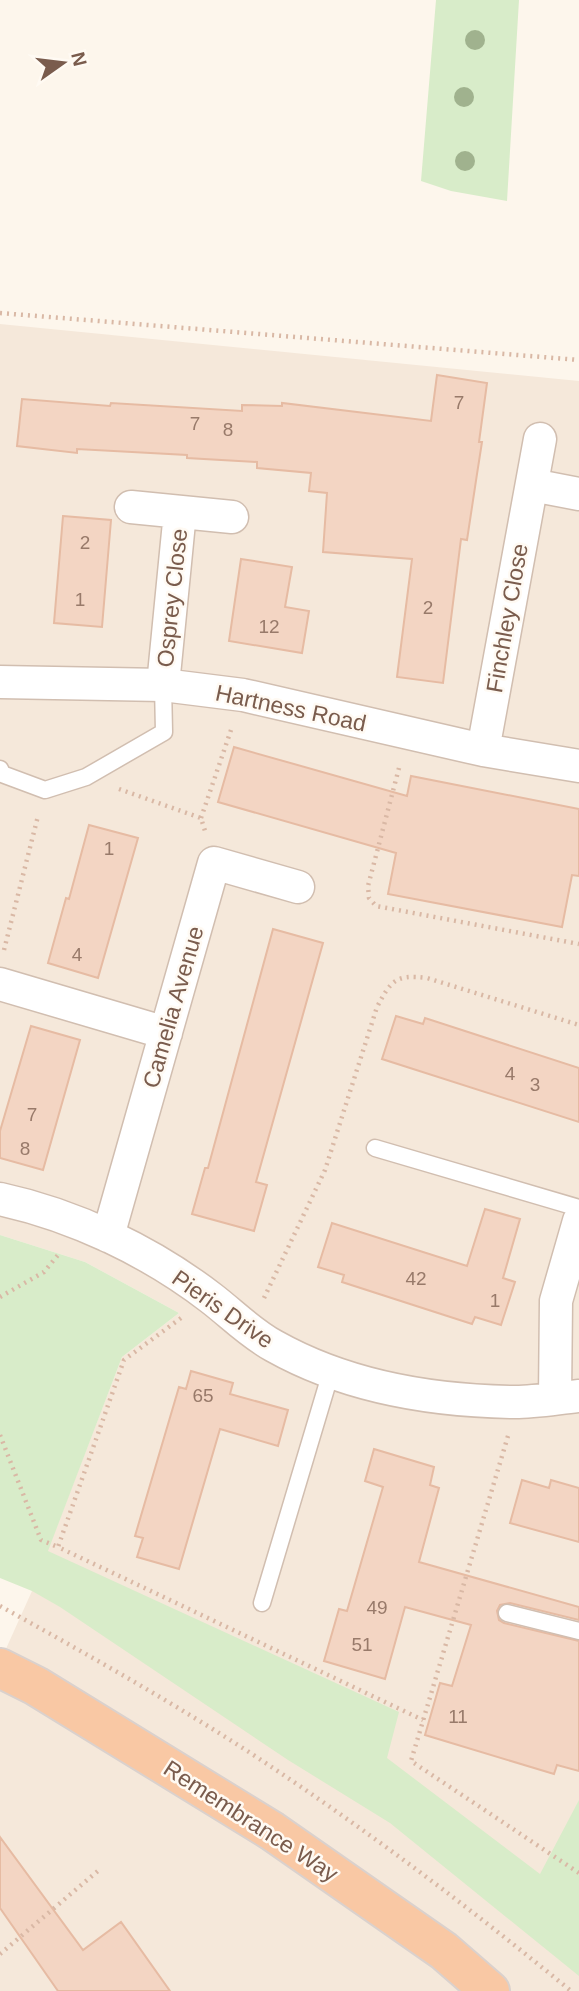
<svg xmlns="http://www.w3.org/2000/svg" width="579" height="1991" viewBox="0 0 579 1991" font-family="Helvetica,sans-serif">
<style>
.residential{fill:#f5e8da}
.green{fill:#d8ecc9}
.building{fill:#f3d5c3;stroke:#e6bba3;stroke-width:2}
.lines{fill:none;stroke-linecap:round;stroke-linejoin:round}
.service-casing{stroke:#d1beb0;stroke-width:19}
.minor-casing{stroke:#d1beb0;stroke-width:35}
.trunk-casing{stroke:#dad1cd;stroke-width:42}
.path{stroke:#d9b8a5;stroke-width:4.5;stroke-dasharray:2 5;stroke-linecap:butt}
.service{stroke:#fff;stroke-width:16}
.minor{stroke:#fff;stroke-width:32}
.trunk{stroke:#f9c8a4;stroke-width:38}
.tree{fill:#a0b28e}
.labels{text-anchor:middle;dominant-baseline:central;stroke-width:5;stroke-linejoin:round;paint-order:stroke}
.number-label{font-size:19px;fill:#987a6a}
.street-label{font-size:23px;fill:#7a5c4d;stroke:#fffaf3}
</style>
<rect width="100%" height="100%" fill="#fdf6ec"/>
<path class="residential" d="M0,324L579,381V1991H0V1662L32,1591L122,1357L179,1313L85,1262L0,1235Z"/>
<path class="green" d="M436,0H519L507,201L451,191L421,181Z
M0,1235L85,1262L179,1313L122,1357L48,1551L399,1712L387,1758L540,1874L579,1800V1976L390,1823L288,1760L60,1607L32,1591L0,1578Z"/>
<path class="building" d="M437,375L487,383L479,442H482L477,474L467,540L461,539L443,683L397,677L412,559L323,552L327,493L309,491L311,473L257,468V462L187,458V455L77,449V453L17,446L22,399L110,406L111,403L242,411V405L282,406V403L431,421Z
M63,516L111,520L102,627L54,623Z
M241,559L292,567L285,607L309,611L302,653L229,641Z
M234,747L407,796L411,776L579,809V876L572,875L562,927L388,894L396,853L218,802Z
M89,825L138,838L98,978L48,963L66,898L69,899Z
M273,929L323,943L256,1182L267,1185L254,1231L192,1214L205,1168H208Z
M396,1016L423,1024L425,1018L579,1068V1122L382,1059Z
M31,1026L80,1040L43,1170L0,1158V1131Z
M485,1209L520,1219L503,1278L515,1282L501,1325L475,1317L472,1324L342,1282L344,1275L318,1267L332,1223L467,1266Z
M191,1371L233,1383L230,1394L288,1410L278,1446L220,1429L179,1569L137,1557L143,1538L135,1536L179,1387L186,1389Z
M374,1449L434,1467L430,1485L439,1488L419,1562L579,1607V1620L510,1603L500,1605L497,1611L499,1620L504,1623L579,1641V1771L557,1765L554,1774L425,1735L440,1683L452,1686L471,1625L405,1607L385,1679L324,1661L339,1609L347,1611L383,1487L365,1481Z
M522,1480L549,1488L551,1480L579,1488V1542L510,1523Z
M0,1837L83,1950L121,1922L170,1991H58L0,1908Z"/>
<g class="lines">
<g class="service-casing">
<path id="service" d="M0,769L2,774L45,790L86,777L164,732L163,685
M375,1148L579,1208
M262,1603L331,1372
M507,1613L579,1631"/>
</g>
<g class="minor-casing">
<path id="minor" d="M532,485L579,494
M131,507L232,517
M0,682L163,685L243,695L483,750L579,766
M163,685L180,512
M483,750L540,439
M0,984L166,1033
M0,1199C74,1215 150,1251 211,1298C232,1314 250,1333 274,1346C347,1387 433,1401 515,1402C536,1402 558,1398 579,1396
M108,1236L214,863L298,887
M555,1398L556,1301L579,1221"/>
</g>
<g class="trunk-casing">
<path id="trunk" d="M0,1668L36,1686L272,1831L444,1951L490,1991"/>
</g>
<path class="path" d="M0,313L579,360
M399,768L368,886L369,898L376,906L579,944
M119,789L201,818L205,831
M201,818L231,730
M4,950L38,816
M0,1297L44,1272L58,1255
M264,1298L325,1170L377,1007C391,981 395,974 427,978L579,1025
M181,1318L124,1360L58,1547L423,1720
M0,1435L41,1540L58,1547
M508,1436L411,1761L579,1873
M0,1606C85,1653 170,1701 252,1754C363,1827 469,1907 571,1991
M0,1954L99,1870"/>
<use href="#service" class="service"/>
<use href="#minor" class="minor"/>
<use href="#trunk" class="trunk"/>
</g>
<g class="tree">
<circle cx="475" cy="40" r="10"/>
<circle cx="464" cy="97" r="10"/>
<circle cx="465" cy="161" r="10"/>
</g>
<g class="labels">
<g class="number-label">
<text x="459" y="402">7</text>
<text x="195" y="423">7</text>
<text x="228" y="429">8</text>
<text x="85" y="542">2</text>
<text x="80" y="599">1</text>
<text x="428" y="607">2</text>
<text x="269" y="626">12</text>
<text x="109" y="848">1</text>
<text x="77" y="954">4</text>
<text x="510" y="1073">4</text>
<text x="535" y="1084">3</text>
<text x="32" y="1114">7</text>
<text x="25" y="1148">8</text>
<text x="416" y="1278">42</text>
<text x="495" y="1300">1</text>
<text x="203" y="1395">65</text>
<text x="377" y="1607">49</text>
<text x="362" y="1644">51</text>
<text x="458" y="1716">11</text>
</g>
<g class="street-label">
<text transform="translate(172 598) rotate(-84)">Osprey Close</text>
<text transform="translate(507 618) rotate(-80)">Finchley Close</text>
<text transform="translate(291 708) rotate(12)">Hartness Road</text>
<text transform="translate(173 1007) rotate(-74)">Camelia Avenue</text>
<text transform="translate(223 1309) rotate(35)">Pieris Drive</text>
<text transform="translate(251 1821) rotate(33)">Remembrance Way</text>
</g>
</g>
<g transform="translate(63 63) rotate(76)" stroke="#fffaf3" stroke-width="5" paint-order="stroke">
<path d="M0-5L12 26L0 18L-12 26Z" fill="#7a5c4d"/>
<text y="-10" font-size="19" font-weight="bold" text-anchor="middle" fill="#7a5c4d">N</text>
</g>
</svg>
